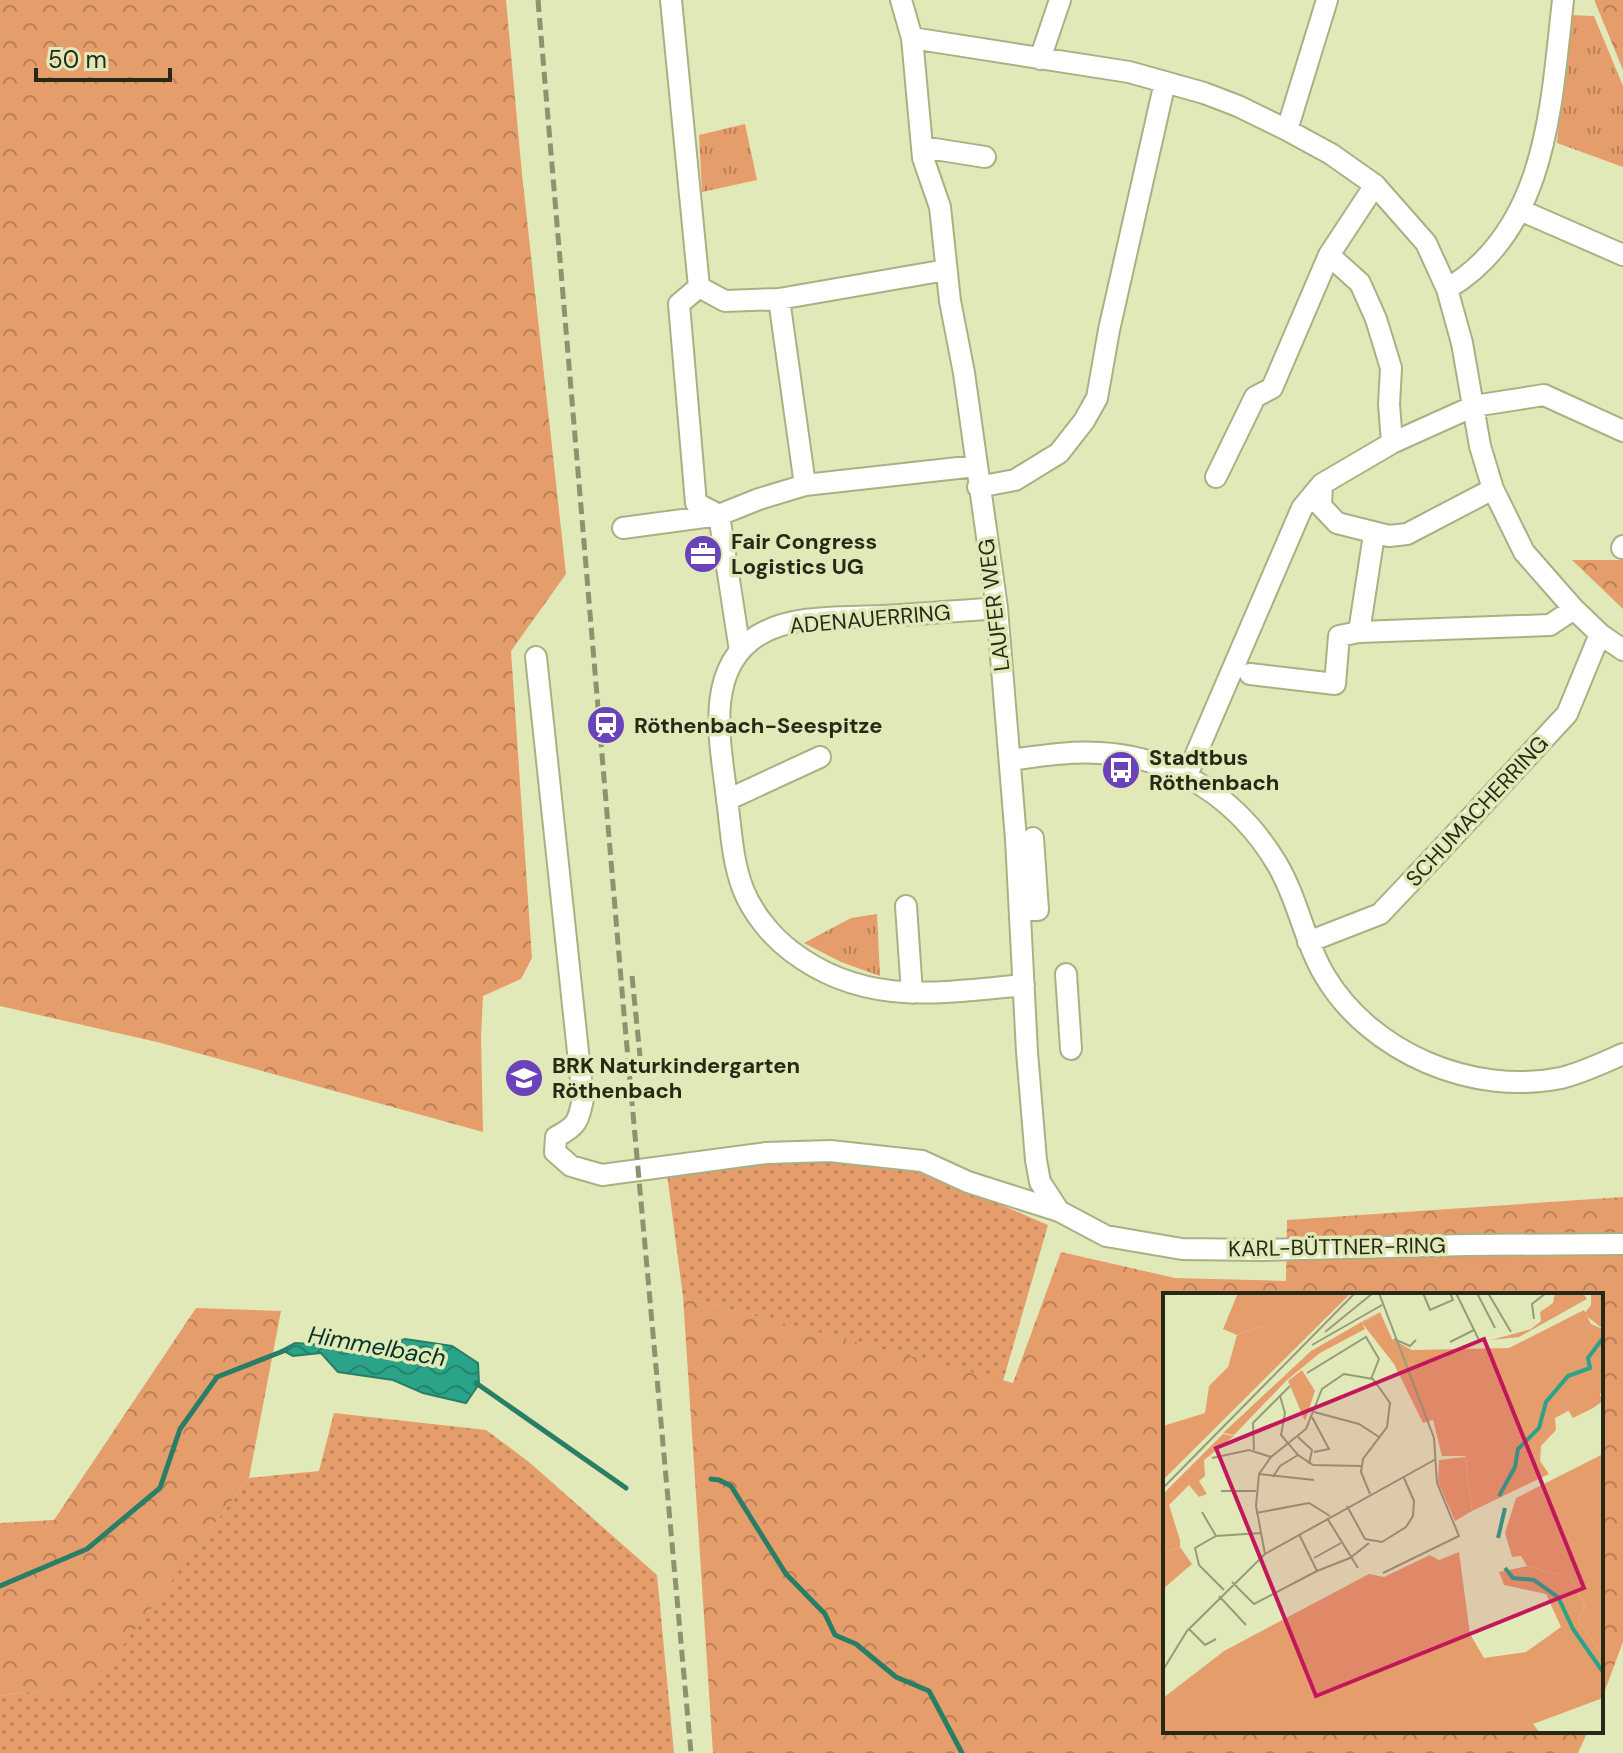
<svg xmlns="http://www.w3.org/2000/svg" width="1623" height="1753" viewBox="0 0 1623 1753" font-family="'DM Sans',sans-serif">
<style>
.grass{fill:url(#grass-dots)}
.forest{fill:url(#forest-crowns)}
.park{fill:url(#park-tufts)}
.water{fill:url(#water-waves);stroke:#297e66;stroke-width:2}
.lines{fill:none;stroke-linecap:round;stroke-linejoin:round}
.stream{stroke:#297e66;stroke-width:5}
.minor-casing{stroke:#aab082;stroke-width:24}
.minor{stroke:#fff;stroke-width:20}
.rail{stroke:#8d9270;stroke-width:5;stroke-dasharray:12 6;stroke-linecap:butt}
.labels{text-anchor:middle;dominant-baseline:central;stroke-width:7;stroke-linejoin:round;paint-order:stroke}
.poi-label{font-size:22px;font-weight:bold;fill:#272917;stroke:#e2e9b9;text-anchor:start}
.street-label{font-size:22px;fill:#272917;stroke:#e2e9b9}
.water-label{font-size:24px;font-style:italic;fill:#00352a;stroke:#e2e9b9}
.inset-river{fill:none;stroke:#2aa388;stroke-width:4}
.inset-road{fill:none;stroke:#979c78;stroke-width:2}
.view{fill:#c2185b;fill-opacity:0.15;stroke:#c2185b;stroke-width:4}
.inset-edge{fill:none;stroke:#272917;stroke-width:4}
</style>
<defs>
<pattern id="grass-dots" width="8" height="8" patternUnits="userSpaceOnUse" patternTransform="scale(2)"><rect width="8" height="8" fill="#e69d6c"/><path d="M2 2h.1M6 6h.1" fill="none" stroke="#ba8058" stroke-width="1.8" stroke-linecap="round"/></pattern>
<pattern id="forest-crowns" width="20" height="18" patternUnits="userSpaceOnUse" patternTransform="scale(2)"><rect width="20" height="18" fill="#e69d6c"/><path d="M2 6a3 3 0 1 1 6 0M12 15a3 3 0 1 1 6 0" fill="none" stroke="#ba8058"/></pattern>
<pattern id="park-tufts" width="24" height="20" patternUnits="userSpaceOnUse" patternTransform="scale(2)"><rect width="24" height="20" fill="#e69d6c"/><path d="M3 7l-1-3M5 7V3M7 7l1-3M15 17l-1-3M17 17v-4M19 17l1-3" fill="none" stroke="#ba8058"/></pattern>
<pattern id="water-waves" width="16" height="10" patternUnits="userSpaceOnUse" patternTransform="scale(2)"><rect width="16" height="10" fill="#2aa388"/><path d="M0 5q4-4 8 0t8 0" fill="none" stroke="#24856e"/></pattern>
</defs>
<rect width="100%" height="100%" fill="#e2e9b9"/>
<path class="grass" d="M809,1160H853L927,1173L1048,1225L1003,1381L683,1297L667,1174Z
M334,1413L486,1430L529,1462L657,1575L674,1753H0V1696L26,1692L84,1696L249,1478L319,1471Z"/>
<path class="forest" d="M0,0H506L522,174L566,574L511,651L532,958L521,979L483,996L481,1037L483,1132L161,1043L0,1006Z
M1595,0H1623V70L1595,2Z
M1572,560H1623V609Z
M1623,1197V1642L1601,1701V1295H1165V1731H1588L1578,1753H713L683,1297L1013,1383L1061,1252L1175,1278L1286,1281L1287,1220Z
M196,1308L281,1311L249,1478L84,1697L26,1692L0,1696V1523L54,1520Z"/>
<path class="park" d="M1570,15L1594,16L1623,86V167L1557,143Z
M745,124L757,180L702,192L699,135Z
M877,914L880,976L841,962L804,943L851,918Z"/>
<path class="water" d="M405,1339L452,1346L478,1363L479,1384L466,1403L423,1393L393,1380L338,1372L321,1353L293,1356L282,1350L295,1343L377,1348Z"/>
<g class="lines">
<path class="stream" d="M476,1383L626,1488
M711,1479L719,1480L731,1486L786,1574L825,1614L835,1635L856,1644L896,1677L929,1691L962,1753
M0,1586L87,1549L160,1488L180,1429L217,1377L286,1350"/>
<g class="minor-casing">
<path id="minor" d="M671,0L699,287L725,301L779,299L946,270
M901,0L912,38L923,158L940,207L950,301L964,373L997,608L1016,839L1027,1052L1036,1160L1040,1182L1059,1211
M912,38L1129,72L1204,93L1238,106L1287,130L1331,154L1375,185L1426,243L1447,289L1462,343L1480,446L1493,489L1524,552L1574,609L1600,634L1623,650
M1040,59L1060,0
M1287,130L1327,0
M922,147L985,157
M1520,210L1623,255
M1329,255L1360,283L1376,319L1391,368L1389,404L1392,443
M699,287L679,304L696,503L719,515L740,651
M1447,289C1548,229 1551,104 1563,0
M779,299L805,485
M1216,477L1255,397L1272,388L1329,255L1375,185
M1322,484L1321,506L1337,523L1389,536L1407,534L1493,489
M978,487L1015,480L1059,453L1084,421L1097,398L1109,330L1165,82
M623,528L719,515L759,499L805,485L976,466
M1373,541L1359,632L1550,625L1574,609
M1622,548L1623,546
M997,608C959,611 920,614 882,616C842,618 792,614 757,636C703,671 721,746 727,799C731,829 732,860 743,889C752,912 771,936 791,951C864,1007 939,993 1024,985
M536,657L583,1099C578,1122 577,1126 556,1137L555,1152L571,1166L602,1175L766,1153L830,1151L922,1161L968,1182L1059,1211L1106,1236L1182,1249L1262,1250L1467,1245L1623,1244
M1250,674L1335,684L1339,636L1359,632
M1010,760C1039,756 1070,751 1100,753C1176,757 1239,800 1277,864C1298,899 1304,941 1325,976C1371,1053 1473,1096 1561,1078C1582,1073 1603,1063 1623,1054
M1187,775L1302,508L1322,484L1392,443L1474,406L1544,395L1623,431
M727,800L820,757
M906,906L912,993
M1020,910H1038L1033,838
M1308,942L1380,914L1434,857L1567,714L1600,634
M1066,974L1071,1049"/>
</g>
<use href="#minor" class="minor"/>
<path class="rail" d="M538,0L624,1014L691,1753
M632,976L640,1056"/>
</g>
<defs>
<g id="office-disc" transform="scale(2)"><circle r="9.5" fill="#6a42ba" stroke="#e2e9b9"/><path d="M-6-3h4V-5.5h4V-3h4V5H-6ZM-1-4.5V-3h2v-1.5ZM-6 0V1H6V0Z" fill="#fff"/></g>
<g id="station-disc" transform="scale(2)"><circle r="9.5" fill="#6a42ba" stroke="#e2e9b9"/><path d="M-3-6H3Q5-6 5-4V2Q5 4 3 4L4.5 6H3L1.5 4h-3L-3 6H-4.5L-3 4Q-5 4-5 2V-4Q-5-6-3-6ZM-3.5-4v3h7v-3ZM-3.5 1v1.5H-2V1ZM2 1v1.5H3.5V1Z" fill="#fff"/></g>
<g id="bus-disc" transform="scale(2)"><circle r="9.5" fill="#6a42ba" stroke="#e2e9b9"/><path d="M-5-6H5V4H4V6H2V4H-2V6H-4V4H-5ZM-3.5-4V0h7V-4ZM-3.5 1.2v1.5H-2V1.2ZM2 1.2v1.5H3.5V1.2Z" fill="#fff"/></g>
<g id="school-disc" transform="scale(2)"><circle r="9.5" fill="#6a42ba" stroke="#e2e9b9"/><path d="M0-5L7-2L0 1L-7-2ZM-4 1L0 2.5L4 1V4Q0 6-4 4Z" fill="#fff"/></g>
</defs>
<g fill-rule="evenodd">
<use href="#office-disc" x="703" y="554"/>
<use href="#station-disc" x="606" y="725"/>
<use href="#bus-disc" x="1121" y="770"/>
<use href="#school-disc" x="524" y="1078"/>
</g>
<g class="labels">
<g class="poi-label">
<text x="731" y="541">Fair Congress<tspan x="731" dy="25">Logistics UG</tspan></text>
<text x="634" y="725">Röthenbach-Seespitze</text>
<text x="1149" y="757">Stadtbus<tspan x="1149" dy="25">Röthenbach</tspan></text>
<text x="552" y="1065">BRK Naturkindergarten<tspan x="552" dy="25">Röthenbach</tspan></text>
</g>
<g class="street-label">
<text transform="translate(994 605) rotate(-97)">LAUFER WEG</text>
<text transform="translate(870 619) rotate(-5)">ADENAUERRING</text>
<text transform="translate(1477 811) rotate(-47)">SCHUMACHERRING</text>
<text transform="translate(1337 1247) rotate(-1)">KARL-BÜTTNER-RING</text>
</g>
<g class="water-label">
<text transform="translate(377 1346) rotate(10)">Himmelbach</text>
</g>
</g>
<g transform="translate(1163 1293)">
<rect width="440" height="440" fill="#e2e9b9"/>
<path d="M75,0H107L115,15L104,32L74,42L60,36ZM392,0H420L424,6L356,44L328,47L368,36L378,28L377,19L390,10ZM428,0H440V36L421,21L428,12ZM214,20L199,30L202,36L157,60L124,87L71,142L60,140L148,58ZM436,100L440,108L430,115L410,125L405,117ZM440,161V362L415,328L422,313L408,285L364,273L358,263L349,264L342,240L353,205ZM302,164L309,218L292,228L275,189L276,167Z" fill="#e69d6c"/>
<path d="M107,0H188L0,187V133L42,120L46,93L65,74L74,42L104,32L114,15ZM421,17L428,31L440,36V99L392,125L393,137L378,153L377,168L386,181L309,218L302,163H279L270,127L260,130L231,71L199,30L217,19L229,46L249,57L346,55ZM139,77L152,98L142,128L125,88ZM60,141L71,143L41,167L42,183L36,188L44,201L36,204L26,192L6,212L17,247V254L6,258L0,250V201ZM296,259L307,341L321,365L363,359L398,334L383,301L341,292L336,279L364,273L408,285L422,313L415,328L440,362V405L370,431L377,440H0V405L61,358L206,281L221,284L267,262L276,267Z" fill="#e69d6c"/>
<path d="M0,250L6,258L17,254L29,271L0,296Z" fill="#e69d6c"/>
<path class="inset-river" d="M336,203L352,174L355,156L376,135L383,109L405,83L427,75L425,65L440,45M335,245L342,215M342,275L350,285L371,287L395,304L410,336L440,379"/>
<path class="inset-road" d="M216,0L271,145L274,190L296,243L220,280M260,0L267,17L290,7L287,0M293,0L316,47M314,0L332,35M325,0L348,39M371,26L369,11L383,0M162,39L210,0M231,46L247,53L253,47M287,49L311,37M149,52L219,12M144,80L203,44L216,66L208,86M117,103L122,120L118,142L135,162L150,172L198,173M151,119L196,131L216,144M149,124L166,156L151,159M135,144L149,157L146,171M91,157L90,130L127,93M49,165L86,157L108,164M96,181L151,187M110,184L117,173L135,162M0,195L192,0M58,198H93M184,213L202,246L219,249L243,234L250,223L251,208L241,185M39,219L53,243M93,220L146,210L167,223M164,225L195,275M102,261L93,213L96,181L108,164L143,136L159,96L181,81L210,86L227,110L224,134L200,166L198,179L207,201M151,265L178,250M154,278L187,265L206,250M69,289L91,311L154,278L136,241M61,297L36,272L32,255L53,243L98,240M56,303L83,332M26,336L42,352L53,346M0,377L24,338L102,261L273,166"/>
<path class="view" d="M321,46L421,295L153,403L53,155Z"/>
<rect width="440" height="440" class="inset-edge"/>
</g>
<path d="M36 68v12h134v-12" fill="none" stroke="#272917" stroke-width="4"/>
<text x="48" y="68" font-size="24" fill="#272917" stroke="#e2e9b9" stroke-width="6" paint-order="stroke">50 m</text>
</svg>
